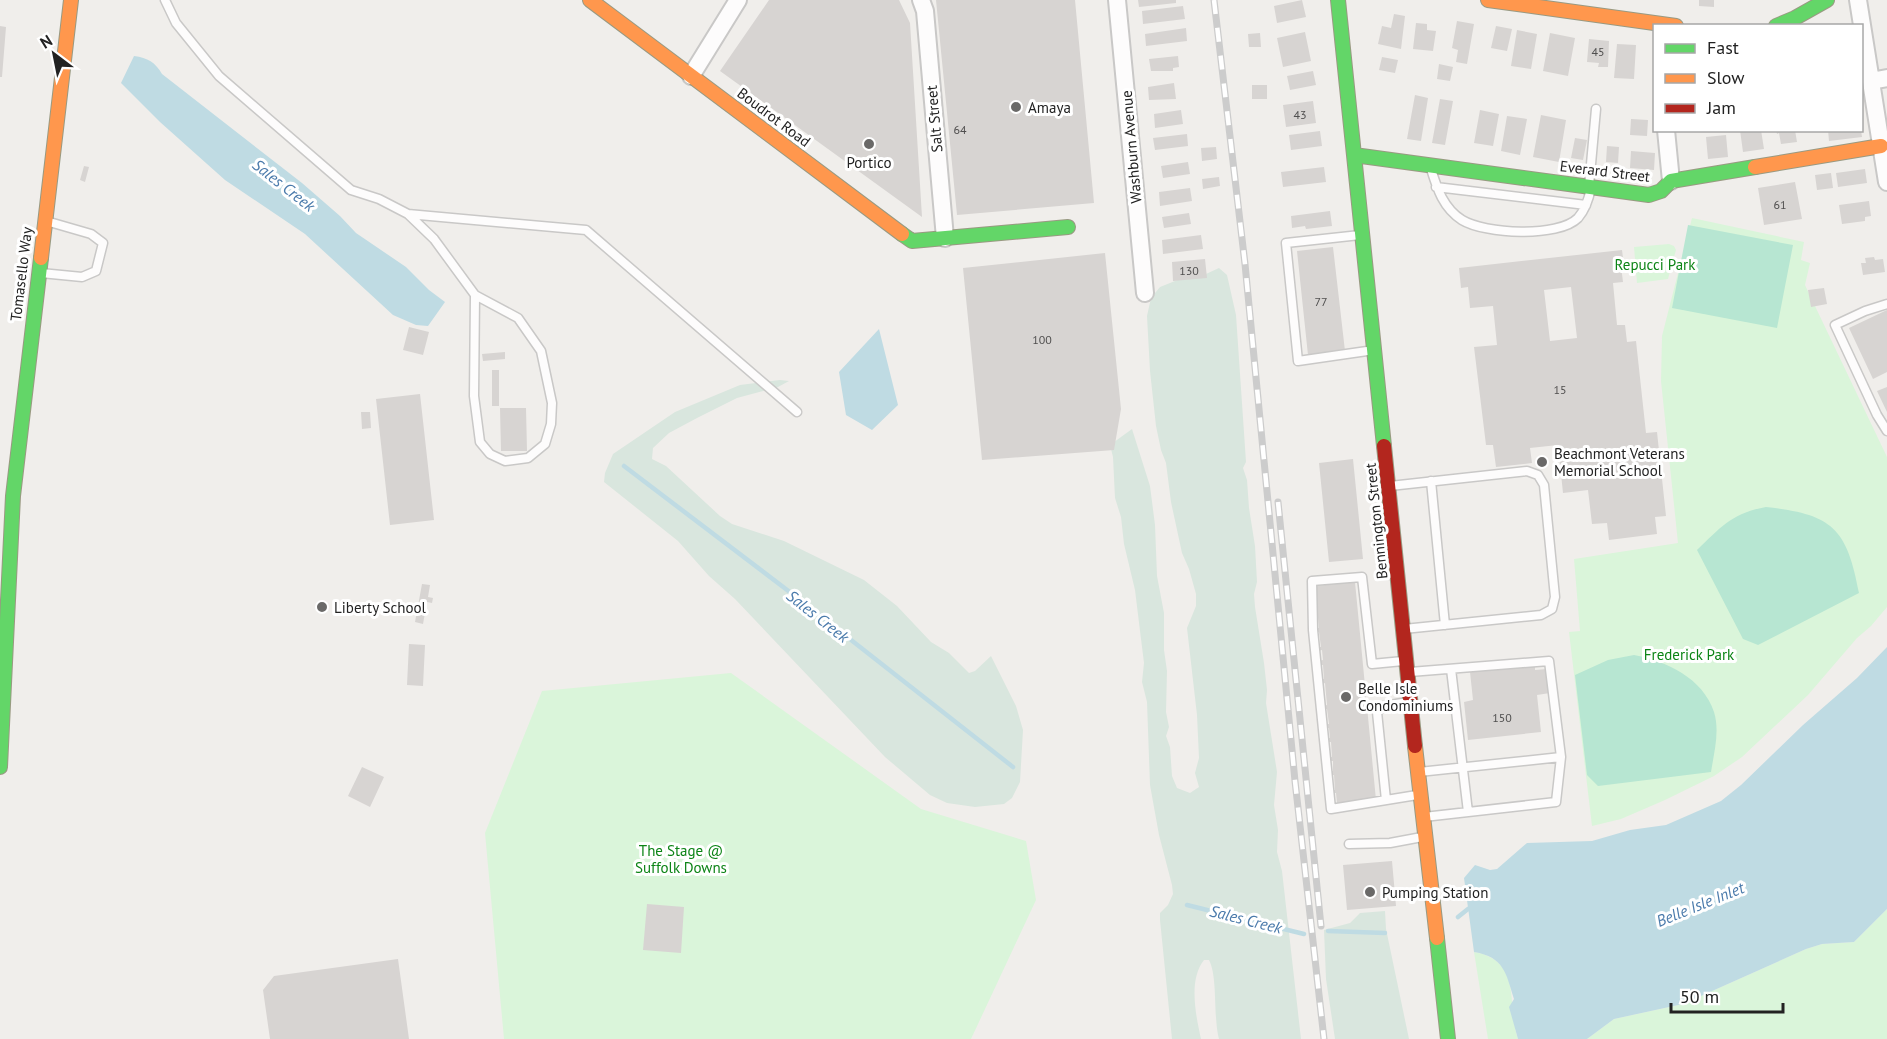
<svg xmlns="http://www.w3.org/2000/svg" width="1887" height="1039" viewBox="0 0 1887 1039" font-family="'PT Sans',sans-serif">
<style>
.wetland{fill:#d9e6de}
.park{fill:#daf5da}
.pitch{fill:#b7e6d2}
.water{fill:#bfdbe3}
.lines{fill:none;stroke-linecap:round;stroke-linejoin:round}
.stream{stroke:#bfdbe3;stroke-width:4.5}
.building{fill:#d7d4d2;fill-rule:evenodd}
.lane-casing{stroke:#c9c8c7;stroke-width:11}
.street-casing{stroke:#c9c8c7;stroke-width:20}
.fast-casing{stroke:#999a82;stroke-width:16}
.slow-casing{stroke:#999a82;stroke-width:16}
.jam-casing{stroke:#999a82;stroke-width:16}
.lane{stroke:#fdfcfc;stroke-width:8}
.street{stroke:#fdfcfc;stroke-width:16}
.fast{stroke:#63d668;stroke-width:14}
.slow{stroke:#ff974d;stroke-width:14}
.jam{stroke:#b3261e;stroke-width:14}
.rail-casing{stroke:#ccc;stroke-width:7}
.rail{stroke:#fff;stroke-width:4.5;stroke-dasharray:14;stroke-linecap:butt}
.poi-dot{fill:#6a6968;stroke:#fff;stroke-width:2}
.labels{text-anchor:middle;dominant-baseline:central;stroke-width:6;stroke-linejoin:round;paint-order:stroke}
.number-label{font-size:12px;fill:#4f4e4e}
.poi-label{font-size:15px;fill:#222;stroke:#fff;text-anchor:start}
.street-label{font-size:15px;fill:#222;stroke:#fff}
.park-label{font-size:15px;fill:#0c8416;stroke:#fff}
.water-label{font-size:16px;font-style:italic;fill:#4a7aab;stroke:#fff}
</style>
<rect width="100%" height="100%" fill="#f0eeeb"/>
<path class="wetland" d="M1219,268L1227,275L1236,315L1246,462L1243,468L1247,480L1249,508L1255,546L1257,582L1254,594L1255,607L1264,663L1267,690L1266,703L1277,772L1274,805L1278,830L1277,852L1282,871L1301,1039H1219C1213,1017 1218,977 1209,960H1204C1188,980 1196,1016 1201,1039H1172L1160,920V913L1168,905L1173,894L1172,885L1159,835L1150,785L1147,702L1142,682L1144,663L1141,639L1135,590L1124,544L1121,517L1115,498L1113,457L1110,445L1132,429L1150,486L1155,525L1157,576L1164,613V650L1167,671L1166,712L1169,727L1166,736L1170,747L1172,776L1177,788L1190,793L1199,787L1195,773L1199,758L1197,715L1187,628L1196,606V594L1189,569L1182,553L1171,502L1166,463L1161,450L1156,426L1150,371L1147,316L1151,298L1160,287L1180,279L1206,274Z
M780,380L789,381L778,387L737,398L697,418L669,433L653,448L652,459L666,466L720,516L732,524L784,541L864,580L897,606L931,642L949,653L969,673L975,671L991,656L1016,706L1023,730L1020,782L1012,798L1004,804L975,807L947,803L930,795L885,757L735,599L709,576L678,541L604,482L605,473L613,454L675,412L740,385Z
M1385,911L1386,929L1409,1039H1335L1326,979L1324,930L1350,923L1360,913Z"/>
<path class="park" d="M1692,218L1804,242L1801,260L1810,263L1805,285L1887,457V607L1871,626L1857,638L1808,695L1742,757L1714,776L1665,800L1621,819L1592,826L1569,632L1580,631L1574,559L1678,543L1661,381L1662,336Z
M1669,244L1674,246L1676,250L1668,279L1637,283L1634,247Z
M731,673L921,809L1026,841L1036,900L971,1039H504L485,833L542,691Z
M1887,909V1039H1587L1614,1019L1683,1004L1806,949L1822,944L1854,942Z
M1474,952C1524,961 1506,1005 1518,1039H1488Z"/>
<path class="pitch" d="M1688,225L1793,245L1777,328L1672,308Z
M1766,507C1832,514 1847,528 1859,593L1758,645L1743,639L1697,550C1721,527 1732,513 1766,507Z
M1634,655C1666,661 1703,678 1714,712C1720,731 1714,753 1711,772L1598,786L1587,775L1575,675L1608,660Z"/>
<path class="water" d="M134,56C148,58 155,62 162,74L302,183L340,216L356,233L406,267L429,290L445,302L428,326L416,325L393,315L305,234L225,180L160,122L121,83Z
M879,329L898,405L872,430L846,415L839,372Z
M1887,647V909L1854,942L1822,944L1806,949L1683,1004L1614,1019L1587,1039H1518L1509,1007L1514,999C1506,973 1504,957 1474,952L1464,878L1475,865L1490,870L1497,869L1527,843L1592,841L1630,830L1666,825L1721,801L1741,785L1803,725L1857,678Z"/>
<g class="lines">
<path class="stream" d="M624,466L795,596L1013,767
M1187,905L1304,934
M1458,917L1468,909
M1328,931L1385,933"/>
</g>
<path class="building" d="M769,0H899L910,23L922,217L720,71Z
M936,0H1075L1094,203L957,215Z
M1138,0H1176V3L1139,7Z
M1302,0L1306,17L1277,23L1274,6Z
M1699,0H1714V7L1699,6Z
M1183,6L1185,19L1143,24L1142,11Z
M1394,14L1405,16L1401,49L1378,44L1382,26L1391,28Z
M1457,21L1474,24L1467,64L1456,62L1458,50L1452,48Z
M1416,23L1427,24V30L1436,31L1433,51L1413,49Z
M0,26L6,27L2,77H0Z
M1496,26L1512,29L1507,51L1491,48Z
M1186,28L1187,41L1146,46L1145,34Z
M1517,30L1537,34L1531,69L1511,66Z
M1305,32L1311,61L1283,67L1277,38Z
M1260,33L1261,47H1249L1248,34Z
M1550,33L1575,38L1568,76L1543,71Z
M1589,39L1609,41L1608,67H1598L1599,63L1587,62Z
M1617,44L1636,45L1634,79L1614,78Z
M1178,56L1179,67L1173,68V71H1151L1149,59Z
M1382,57L1398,60L1395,73L1379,70Z
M1439,64L1453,67L1450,81L1437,79Z
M1313,71L1316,85L1290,90L1287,76Z
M1174,83L1176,99L1149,100L1148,87Z
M1252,85H1267V99H1252Z
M1415,95L1428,98L1421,141L1407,139Z
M1440,99L1453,101L1445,145L1432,143Z
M1313,101L1316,123L1286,127L1283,105Z
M1181,110L1183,124L1155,128L1154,114Z
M1480,110L1499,114L1493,146L1474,143Z
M1541,115L1566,120L1559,162L1533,157Z
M1507,116L1527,119L1520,155L1501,151Z
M1631,119L1648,120L1647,136L1630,135Z
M1740,130H1761L1764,149L1743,152Z
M1776,130H1795L1797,142L1781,144L1779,133L1777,134Z
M1828,130H1861L1862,137L1829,141Z
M1320,131L1322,146L1291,150L1289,135Z
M1187,134L1188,146L1155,150L1153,138Z
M1726,135L1728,157L1708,159L1706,137Z
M1575,138L1587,140L1583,160L1571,158Z
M1607,146L1619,147L1618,163L1606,162Z
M1216,147L1217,159L1202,161L1201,148Z
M1631,151L1655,153L1654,170L1630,168Z
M1188,162L1190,174L1163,178L1161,166Z
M84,166L89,167L85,182L80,180Z
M1324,167L1326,182L1283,187L1281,172Z
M1865,169L1867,183L1838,187L1836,173Z
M1831,173L1833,188L1817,190L1815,175Z
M1219,177L1220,186L1203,189L1202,179Z
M1795,182L1802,219L1764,225L1758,188Z
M1190,188L1192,201L1160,206L1159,192Z
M1869,201L1871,216L1865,217V221L1842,224L1839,205Z
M1330,211L1332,226L1306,229L1305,226L1292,228L1291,216Z
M1189,213L1191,224L1164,228L1162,217Z
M1201,235L1203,249L1163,254L1162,240Z
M1333,247L1345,351L1308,355L1297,251Z
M1622,250L1624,266H1621L1623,282L1613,283L1617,325H1625L1627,342L1636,341L1646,433L1657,432L1666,516L1655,517L1657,534L1609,540L1607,523L1592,524L1588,490L1563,493L1558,445L1530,448L1532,463L1496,467L1493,445H1486L1474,347L1497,345L1493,306L1470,308L1468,287L1461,288L1459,268ZM1571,287L1577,338L1550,341L1544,290Z
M1105,253L1121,409L1114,450L982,460L963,268Z
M1874,257L1875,260L1883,259L1885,272L1863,275L1861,263H1866L1865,258Z
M1205,259L1207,278L1173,281L1172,262Z
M1824,288L1827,304L1811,307L1808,290Z
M1887,310V372L1873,379L1849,328Z
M409,327L429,332L423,355L403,350Z
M505,352V359L483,361L482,354Z
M492,370H499V406H492Z
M1887,387V412L1877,391Z
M420,394L434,520L390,525L376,399Z
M500,408H526L527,451H501Z
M361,412H370L371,428L362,429Z
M1353,459L1363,559L1329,562L1319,463Z
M1355,582L1376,800L1337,803L1336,793H1333V790H1335L1334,775H1331V771H1333V761H1330V757H1332L1331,742H1328V738H1330L1329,728H1327L1326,724H1329L1327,709H1325L1324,706L1327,705L1325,683L1322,684L1321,679H1324L1323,665H1320L1319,661L1323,660L1322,650L1318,651V647H1321L1319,632H1317V628H1319L1318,618H1316V615L1318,614L1315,586Z
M422,584L430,585L428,597L433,598L432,603L427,602L423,624L415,622Z
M409,644L425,645L423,686L407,685Z
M1535,665V670L1547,669L1550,693L1537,695L1541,732L1468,740L1464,702L1473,700L1470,672Z
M362,767L384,777L370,807L348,796Z
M1392,861L1396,906L1347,910L1343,865Z
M647,904L684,907L681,953L643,950Z
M398,959L409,1039H270L263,990L274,976Z"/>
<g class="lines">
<g class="lane-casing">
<path id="lane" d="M165,0L176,23L219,76L351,190L379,199L408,214L434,239L475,295L518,318L541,351L552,403L551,424L545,444L528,458L505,461L490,454L480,442L474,396L475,295
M1431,169C1437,188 1443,208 1462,220C1485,234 1558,238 1578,218C1585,210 1589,198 1591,188
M1589,186L1596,109
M1436,187L1586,205
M408,214L586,230L797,412
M1360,235L1286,243L1298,361L1374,350
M41,273L82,277L96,271L103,243L91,234L46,221
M1887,304L1865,311L1835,325L1877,415L1887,431
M1431,481L1445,625
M1390,486L1527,471L1538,475L1544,485L1555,597L1552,609L1541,615L1404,629
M1403,661L1372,664L1362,577L1312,581L1313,630L1331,809L1417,795
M1451,669L1468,812
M1410,672L1549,661L1561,757L1419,772
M1386,800L1377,712L1384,706L1408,702
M1424,817L1556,802L1561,757
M1349,844L1390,843L1422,837"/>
</g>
<g class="street-casing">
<path id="street" d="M921,0L925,11L945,238
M1117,0L1145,293
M1858,0L1887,182
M691,76L738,0
M1871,81L1887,78
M1666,130L1671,181"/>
</g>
<g class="fast-casing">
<path id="fast" d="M1338,0L1384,446
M1776,26L1795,18L1827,0
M1354,155L1649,195L1661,191L1671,181L1755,167
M902,234L912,241L1068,227
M0,767L13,496L41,258
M1437,938L1448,1039"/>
</g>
<g class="slow-casing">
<path id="slow" d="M590,0L902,234
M1488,0L1676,26
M1755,167L1881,146
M41,258L71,0
M1415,746L1437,938"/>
</g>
<g class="jam-casing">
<path id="jam" d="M1384,446L1415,746"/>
</g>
<use href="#lane" class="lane"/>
<use href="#street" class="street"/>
<use href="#fast" class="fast"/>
<use href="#slow" class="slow"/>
<use href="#jam" class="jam"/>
<g class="rail-casing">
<path id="rail" d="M1214,0L1245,264L1295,781L1324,1039
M1278,502L1321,926"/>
</g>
<use href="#rail" class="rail"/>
</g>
<g class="poi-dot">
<circle cx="1016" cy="107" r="6"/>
<circle cx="869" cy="144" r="6"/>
<circle cx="1542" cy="462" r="6"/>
<circle cx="322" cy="607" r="6"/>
<circle cx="1346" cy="697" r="6"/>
<circle cx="1370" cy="892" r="6"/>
</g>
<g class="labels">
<g class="number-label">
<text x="1598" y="51">45</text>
<text x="1300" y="114">43</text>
<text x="960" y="129">64</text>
<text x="1780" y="204">61</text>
<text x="1189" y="270">130</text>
<text x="1321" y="301">77</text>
<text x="1042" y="339">100</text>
<text x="1560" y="389">15</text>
<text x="1502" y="717">150</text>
</g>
<g class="poi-label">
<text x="1028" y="107">Amaya</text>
<text x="869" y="162" text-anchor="middle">Portico</text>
<text x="1554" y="453">Beachmont Veterans<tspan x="1554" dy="17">Memorial School</tspan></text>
<text x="334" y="607">Liberty School</text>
<text x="1358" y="688">Belle Isle<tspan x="1358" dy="17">Condominiums</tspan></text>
<text x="1382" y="892">Pumping Station</text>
</g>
<g class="street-label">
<text transform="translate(774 117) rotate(37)">Boudrot Road</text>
<text transform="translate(934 119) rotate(-95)">Salt Street</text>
<text transform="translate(1131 147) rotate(-95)">Washburn Avenue</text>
<text transform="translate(1605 171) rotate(7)">Everard Street</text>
<text transform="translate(21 274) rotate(-83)">Tomasello Way</text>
<text transform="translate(1376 521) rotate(-96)">Bennington Street</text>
</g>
<g class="park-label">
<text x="1655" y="264">Repucci Park</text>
<text x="1689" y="654">Frederick Park</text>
<text x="681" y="850">The Stage @<tspan x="681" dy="17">Suffolk Downs</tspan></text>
</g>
<g class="water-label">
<text transform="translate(284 185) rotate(38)">Sales Creek</text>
<text transform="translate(818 616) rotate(38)">Sales Creek</text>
<text transform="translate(1700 904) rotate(-22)">Belle Isle Inlet</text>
<text transform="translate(1246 919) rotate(14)">Sales Creek</text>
</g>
</g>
<rect x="1653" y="24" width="210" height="108" fill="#ffffff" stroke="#a7a7a7" stroke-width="1.5"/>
<rect x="1665" y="44" width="30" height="9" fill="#63d668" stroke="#a7a7a7" stroke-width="1.5"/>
<text x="1707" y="54" font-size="18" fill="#222222">Fast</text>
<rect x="1665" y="74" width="30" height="9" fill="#ff974d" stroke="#a7a7a7" stroke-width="1.5"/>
<text x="1707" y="84" font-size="18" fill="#222222">Slow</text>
<rect x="1665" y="104" width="30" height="9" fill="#b3261e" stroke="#a7a7a7" stroke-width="1.5"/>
<text x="1707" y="114" font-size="18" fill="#222222">Jam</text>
<g transform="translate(54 54) rotate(328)" stroke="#ffffff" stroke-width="4.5" paint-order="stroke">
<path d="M0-4.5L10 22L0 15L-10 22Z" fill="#222222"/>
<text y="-9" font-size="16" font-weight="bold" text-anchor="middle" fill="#222222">N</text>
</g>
<path d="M1671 1003v9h112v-9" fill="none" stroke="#222222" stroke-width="3"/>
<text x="1680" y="1003" font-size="18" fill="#222222" stroke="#ffffff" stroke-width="4.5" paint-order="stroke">50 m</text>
</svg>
